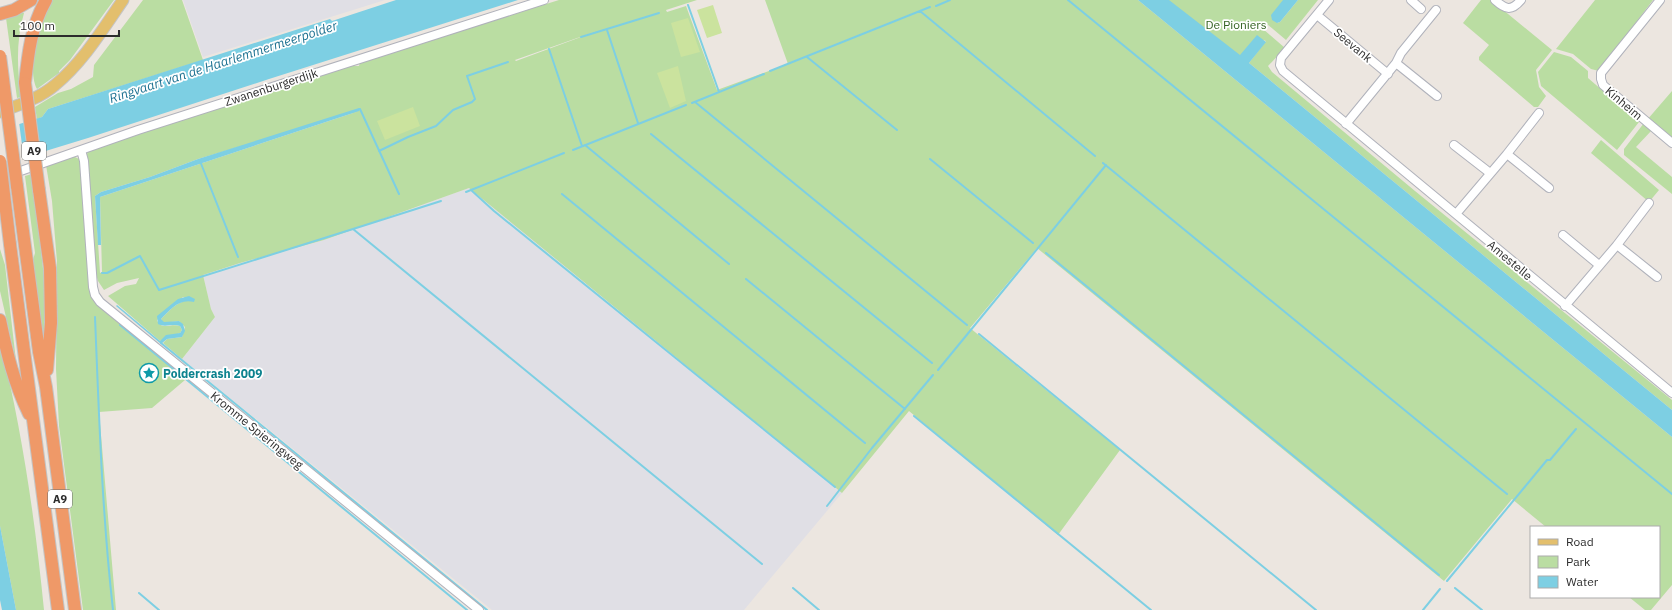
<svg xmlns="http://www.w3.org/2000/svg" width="1672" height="610" viewBox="0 0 1672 610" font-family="'IBM Plex Sans',sans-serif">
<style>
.industrial{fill:#e0dfe5}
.green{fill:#badda2;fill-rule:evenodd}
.pitch{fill:#cbe39e}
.water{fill:#7dcfe3}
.pier{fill:#ece6e0}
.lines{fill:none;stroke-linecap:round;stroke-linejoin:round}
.stream{stroke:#7dcfe3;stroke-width:2}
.minor-casing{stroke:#b0b2bb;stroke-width:10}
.major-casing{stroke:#c4c4c4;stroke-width:13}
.highway-casing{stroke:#c4c4c4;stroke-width:14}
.minor{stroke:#fff;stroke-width:8}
.major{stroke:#e3bf6d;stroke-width:11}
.highway{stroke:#ef9968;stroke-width:12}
.highway-bridge-casing{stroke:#c4c4c4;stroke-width:14;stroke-linecap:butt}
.highway-bridge{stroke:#ef9968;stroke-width:12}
.labels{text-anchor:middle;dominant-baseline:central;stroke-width:3.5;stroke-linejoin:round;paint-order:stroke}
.shield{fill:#fff;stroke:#6b6b6b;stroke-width:1}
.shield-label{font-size:11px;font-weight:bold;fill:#2c2c2c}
.park-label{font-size:12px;fill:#346222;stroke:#fff}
.street-label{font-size:12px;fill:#2c2c2c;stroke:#fff}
.culture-label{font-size:12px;font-weight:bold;fill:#0d838f;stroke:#fff;text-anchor:start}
.water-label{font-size:13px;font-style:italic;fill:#1b7090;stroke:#fff}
</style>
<rect width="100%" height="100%" fill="#ece6e0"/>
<path class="industrial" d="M183,0H385L203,57Z
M469,188L842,493L744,610H492L182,359L215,317L211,309L203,275L240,263L324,240Z"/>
<path class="green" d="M51,0H114L70,60L59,71V73L37,89C30,77 33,47 37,34C41,23 47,11 51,0Z
M143,0H182L203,60L48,109L42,117L37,119L35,107L58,93L71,89L93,77L94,65Z
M559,0H697L666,10L667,12L686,6L717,90L788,64L765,0H1138L1672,437V585L1651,610H1645L1629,597H1659V527H1546L1512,499L1444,581L1037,248L970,328L1120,450L1058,535L909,411L842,493L469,188L324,240L240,263L203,275L211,309L215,317L182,359L163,343L167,339L182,337L185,327L179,321L163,323L161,319C169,311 176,302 189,300L183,297L157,320C161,331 171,323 180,326L182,330L180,333L160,341L108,296L125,286L136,284L139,278L117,283L104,290L98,281L96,274L85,156L90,150L348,66H359L360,62ZM597,31L516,61L515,60ZM359,111L100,197L102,272L100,273L95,196L101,192L150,177L198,159Z
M1166,0H1286L1277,23L1280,22L1298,0H1318L1286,40L1267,24L1263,29L1285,48L1268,66L1272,72L1415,191L1672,400V410L1249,63L1266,41L1263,40L1239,57Z
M1481,0H1491L1552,50L1536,70L1539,87L1546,96L1538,107H1534L1479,60V57L1489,45L1463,23Z
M1595,0H1653L1599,71L1591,69L1573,54L1556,49Z
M22,13H24C16,41 17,67 21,97L17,98L6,18Z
M1554,52L1571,57L1588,71V78L1639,122L1617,150L1541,86L1538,72Z
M1672,91V140L1647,120Z
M1644,123L1652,130L1636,147L1672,177V194L1624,155V149Z
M1601,140L1659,190L1649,202L1591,153Z
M70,157H75L79,159L81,164V187L86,220L85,239L88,249L92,294L185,380L152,408L99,412L116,610H83L59,426L56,369L57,262L52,201L46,165Z
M32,174L44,277L46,369L32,263L35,253L25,176Z
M0,249L5,265L16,361L0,291Z
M0,341C22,430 35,519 44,610H16L0,526Z"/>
<path class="pitch" d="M713,5L722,33L707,38L697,10Z
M688,18L700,52L681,57L671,23Z
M678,66L686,101L670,108L657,73Z
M413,107L420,126L385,140L377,121Z"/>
<path class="water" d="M396,0H518L269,79L88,138L0,165V130L42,117L48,109L330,19L332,21Z
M1138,0H1169L1240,55L1257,35L1266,42L1249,63L1672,410V437Z
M1283,0H1298L1280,22L1277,23L1272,20L1271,15Z
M359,108L360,109L359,111L100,197L101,245H98L95,196L101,192L150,177L198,159Z
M189,296L195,299L194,302C179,298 170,310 161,319L164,322L179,321L183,324L185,331L182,337L167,339L161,344L116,306L117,305L160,341L166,335L180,333L182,330L180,326C173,323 165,328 158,324L157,316L178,299Z
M0,526L16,610H2L0,600Z"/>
<path class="pier" d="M19,122L24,160L0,167V128Z"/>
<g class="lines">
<path class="stream" d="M1068,0L1672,494
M688,5L719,92
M936,6L950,0
M920,11L1095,156
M607,30L638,123
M581,37L659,13
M549,49L582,146
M807,57L897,130
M770,71L930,7
M695,102L967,325
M692,103L764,74
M360,109L399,194
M651,134L932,363
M585,145L729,264
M573,150L686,105
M379,151L408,137L436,126L453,110L472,102L475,99L467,76L508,62
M930,159L1033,243
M200,161L238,257
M1103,163L1507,494
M471,190L564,153
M466,192L471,190L494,211L835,487
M562,194L865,443
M353,229L441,201
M1046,253L1439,575
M102,273H107L140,256L159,290L353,229L762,564
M746,279L905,409
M95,317C99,415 102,513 113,610
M120,325L467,610
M979,334L1316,610
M161,343L487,610
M938,370L1106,165
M914,416L1151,610
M827,506L872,448L933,375
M1447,581L1547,460H1550L1576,429
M793,588L819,610
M1455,588L1482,610
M139,593L159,610
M1423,610L1440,589"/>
<g class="minor-casing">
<path id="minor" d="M1329,0L1281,58L1280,65L1283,71L1672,393
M1411,0L1421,9
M1495,0C1505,9 1511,12 1521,0
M1660,0L1601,73V79L1603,85L1672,143
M1317,15L1388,74
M1396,63L1401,53L1436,10
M1346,124L1396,63L1437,96
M1454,145L1490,173
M81,150L84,161L93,287L95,295L100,302L479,610
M1507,154L1539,113
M12,174L138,130L544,0
M1456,214L1507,154L1549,188
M1563,235L1599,265
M1617,245L1649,203
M1565,306L1617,245L1657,277"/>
</g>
<g class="major-casing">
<path id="major" d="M0,112C19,105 40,98 55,85C83,62 103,29 123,0"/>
</g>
<g class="highway-casing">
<path id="highway" d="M0,14L14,10L31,0
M25,83C28,54 31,26 46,0
M17,186L39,352L46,387L75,610
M39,190L50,268L51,323L47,370
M10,244L58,610
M0,320C7,354 14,383 29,414"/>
</g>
<use href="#minor" class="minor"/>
<use href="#major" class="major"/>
<use href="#highway" class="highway"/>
<g class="highway-bridge-casing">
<path id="highway-bridge" d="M0,56L17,186
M25,83L39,190
M0,161L10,244"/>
</g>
<use href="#highway-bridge" class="highway-bridge"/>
</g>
<defs>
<g id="sight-ring" transform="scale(1)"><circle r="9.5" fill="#fff" stroke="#0f9aa8" stroke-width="1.5"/><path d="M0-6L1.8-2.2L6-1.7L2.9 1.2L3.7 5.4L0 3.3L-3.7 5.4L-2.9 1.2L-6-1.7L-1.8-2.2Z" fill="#0f9aa8"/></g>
</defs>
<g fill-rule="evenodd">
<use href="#sight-ring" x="149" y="373"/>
</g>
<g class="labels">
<g class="shield">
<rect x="22" y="142" width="24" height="18" rx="3"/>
<rect x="48" y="490" width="24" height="18" rx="3"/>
</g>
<g class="shield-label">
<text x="34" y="151">A9</text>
<text x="60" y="499">A9</text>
</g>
<g class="park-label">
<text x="1236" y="24">De Pioniers</text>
</g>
<g class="street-label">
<text transform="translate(1353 45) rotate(40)">Seevank</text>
<text transform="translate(271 87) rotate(-18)">Zwanenburgerdijk</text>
<text transform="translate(1624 103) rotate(40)">Kinheim</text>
<text transform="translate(1510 260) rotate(40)">Amestelle</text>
<text transform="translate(257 430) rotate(39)">Kromme Spieringweg</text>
</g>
<g class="culture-label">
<text x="163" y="373">Poldercrash 2009</text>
</g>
<g class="water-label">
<text transform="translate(223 62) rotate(-18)">Ringvaart van de Haarlemmermeerpolder</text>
</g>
</g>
<rect x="1530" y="526" width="130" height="72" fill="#ffffff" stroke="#ababab"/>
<rect x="1538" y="539" width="20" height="6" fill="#e3bf6d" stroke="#ababab"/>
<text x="1566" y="546" font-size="12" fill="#2c2c2c">Road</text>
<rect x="1538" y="556" width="20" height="12" fill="#badda2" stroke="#ababab"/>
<text x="1566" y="566" font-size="12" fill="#2c2c2c">Park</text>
<rect x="1538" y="576" width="20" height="12" fill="#7dcfe3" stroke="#ababab"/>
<text x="1566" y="586" font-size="12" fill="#2c2c2c">Water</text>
<path d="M14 30v6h105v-6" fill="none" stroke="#2c2c2c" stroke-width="2"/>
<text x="20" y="30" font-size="12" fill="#2c2c2c" stroke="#ffffff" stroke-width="3" paint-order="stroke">100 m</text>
</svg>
